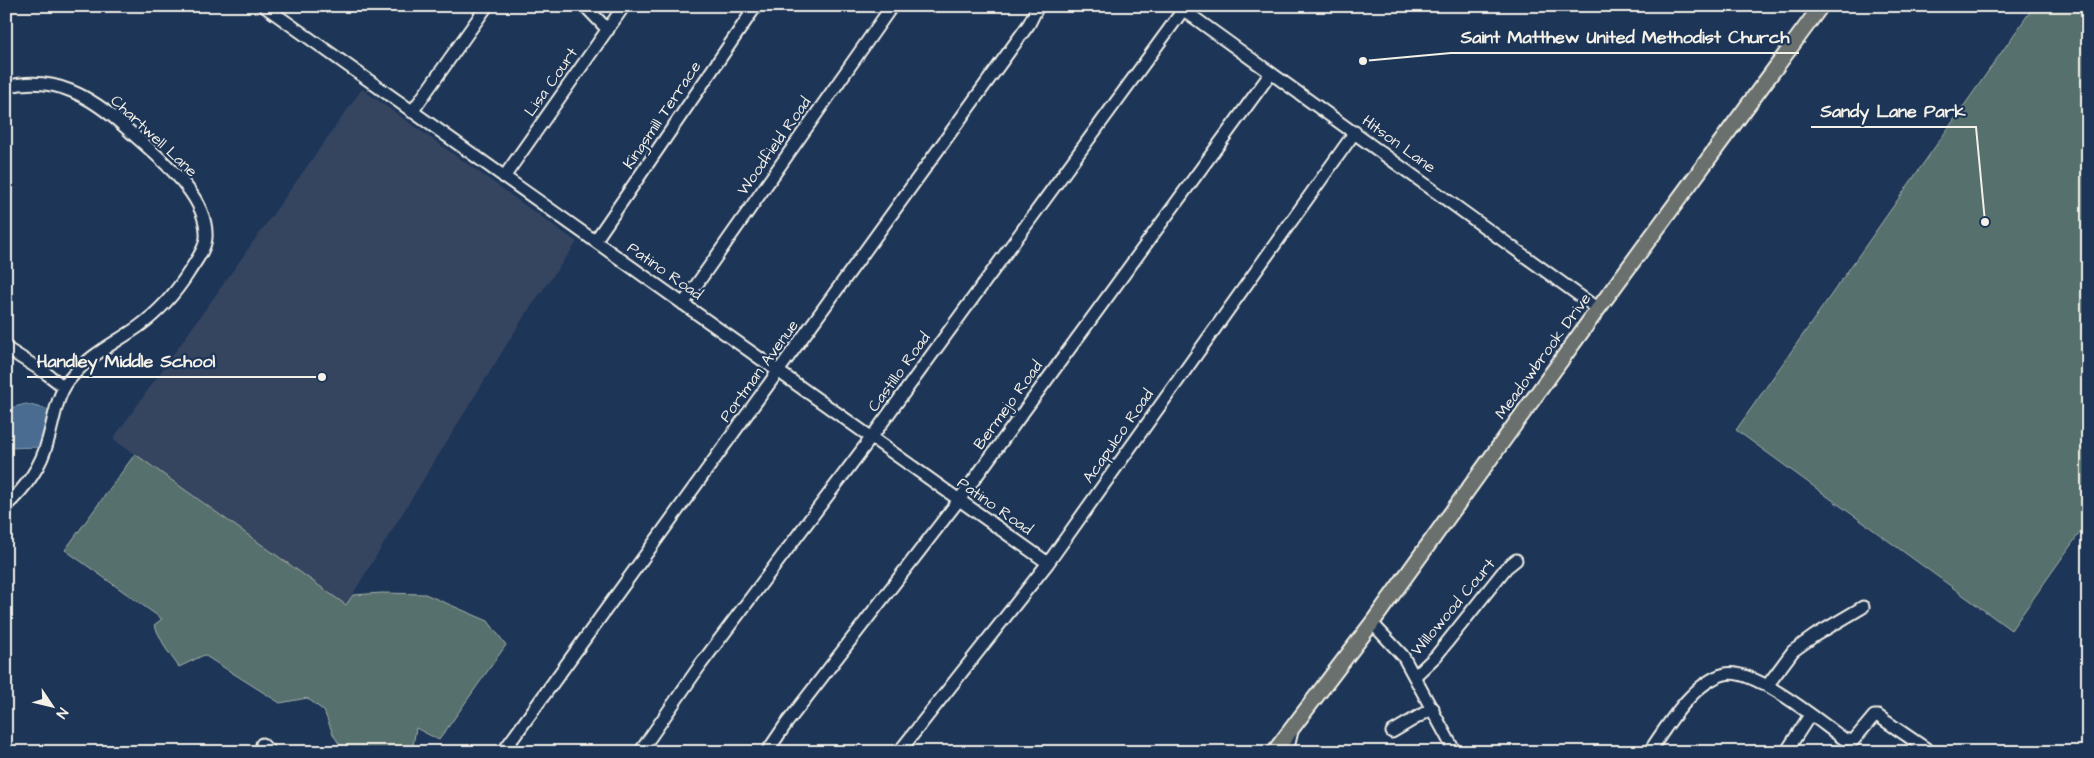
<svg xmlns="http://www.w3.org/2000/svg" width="2094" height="758" viewBox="0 0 2094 758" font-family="'Architects Daughter',sans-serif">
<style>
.built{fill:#344460}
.green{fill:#57706d;stroke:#a6b0aa}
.water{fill:#496c90;stroke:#8da1b3}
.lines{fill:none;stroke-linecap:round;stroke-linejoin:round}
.minor-casing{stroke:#f4f1e8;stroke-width:15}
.major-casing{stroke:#f4f1e8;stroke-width:18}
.minor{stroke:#1d3557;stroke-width:11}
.major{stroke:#6b706d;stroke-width:14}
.labels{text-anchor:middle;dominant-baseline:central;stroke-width:4.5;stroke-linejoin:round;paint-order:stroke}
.street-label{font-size:16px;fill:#f4f1e8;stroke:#1d3557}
.leader{fill:none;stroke:#f4f1e8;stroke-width:2}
.callout-dot{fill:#f4f1e8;stroke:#1d3557;stroke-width:2}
.callout-label{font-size:18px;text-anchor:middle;font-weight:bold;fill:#f4f1e8;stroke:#1d3557;stroke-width:4.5;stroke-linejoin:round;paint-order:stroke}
</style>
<rect width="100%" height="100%" fill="#1d3557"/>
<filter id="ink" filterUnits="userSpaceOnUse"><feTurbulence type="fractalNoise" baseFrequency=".02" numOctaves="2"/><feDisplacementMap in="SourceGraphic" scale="10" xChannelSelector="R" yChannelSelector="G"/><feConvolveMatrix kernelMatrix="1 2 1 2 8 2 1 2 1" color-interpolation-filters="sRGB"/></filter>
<g filter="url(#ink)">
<path class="built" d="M362,89L577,242L525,315L346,605L113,439Z"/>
<path class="green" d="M2034,6H2075L2088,15V521L2011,630L1736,430Z
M135,454L346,605L353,595L382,593L425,594L488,621L506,645L439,740L416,728L412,752H344L333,734L324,711L307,698L280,703L204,655L179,667L166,649L154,625L162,619L65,550Z"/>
<path class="water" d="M26,404L50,410L40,447L6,448V409Z"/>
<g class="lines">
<g class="minor-casing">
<path id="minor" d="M264,6L1048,563
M585,6L608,30
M1178,6L1598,309
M6,87C54,74 92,97 126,128C155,155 209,194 206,238C205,250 195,262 189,272C175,294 159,312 138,327C112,345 90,354 69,380C56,397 54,420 48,440C41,467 26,487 6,506
M412,112L487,6
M504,177L624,6
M595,241L756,6
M683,304L892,6
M6,348L47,374L64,387
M1372,623L1403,656L1455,752
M1415,676L1436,656L1506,568L1516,560
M1767,686L1793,651L1814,636L1863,607
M1392,732L1433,708
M262,744L270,752
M503,752L1029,24L1038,6
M640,752L701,664L871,438L1183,10
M767,752L786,724L959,500L1271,73
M899,752L1048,563L1355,132
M1287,752L1292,731
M1649,752C1667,726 1693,682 1725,674C1754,667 1820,722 1844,739L1853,741L1874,716H1878L1931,752
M1786,752L1810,715"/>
</g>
<g class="major-casing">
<path id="major" d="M1274,752L1372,623L1598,309L1821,6"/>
</g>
<use href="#minor" class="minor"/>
<use href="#major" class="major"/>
</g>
</g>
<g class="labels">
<g class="street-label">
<text transform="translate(551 82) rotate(-55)">Lisa Court</text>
<text transform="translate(662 115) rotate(-56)">Kingsmill Terrace</text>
<text transform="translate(154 136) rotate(43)">Chartwell Lane</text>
<text transform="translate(1399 144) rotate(36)">Hitson Lane</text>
<text transform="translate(774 146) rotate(-55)">Woodfield Road</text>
<text transform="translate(665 271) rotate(35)">Patino Road</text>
<text transform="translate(1543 356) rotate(-54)">Meadowbrook Drive</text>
<text transform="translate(759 371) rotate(-54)">Portman Avenue</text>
<text transform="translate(899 372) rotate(-54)">Castillo Road</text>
<text transform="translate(1008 405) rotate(-54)">Bermejo Road</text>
<text transform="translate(1118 436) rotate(-55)">Acapulco Road</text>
<text transform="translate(995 506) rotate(35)">Patino Road</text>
<text transform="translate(1453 607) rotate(-50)">Willowood Court</text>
</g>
</g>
<path class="leader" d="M1363 61L1451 53H1799M1985 222L1976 127H1811M322 377L226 377H27"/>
<g class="callout-dot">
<circle cx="1363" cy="61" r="5"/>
<circle cx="1985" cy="222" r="5"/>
<circle cx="322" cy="377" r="5"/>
</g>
<g class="callout-label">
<text x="1625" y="43">Saint Matthew United Methodist Church</text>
<text x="1893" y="117">Sandy Lane Park</text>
<text x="126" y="367">Handley Middle School</text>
</g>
<rect width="2094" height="758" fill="none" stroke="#1d3557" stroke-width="25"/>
<rect x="12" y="12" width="2069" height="733" fill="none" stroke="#f4f1e8" stroke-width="2" filter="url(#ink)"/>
<g transform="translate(52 706) rotate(125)" stroke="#1d3557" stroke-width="4" paint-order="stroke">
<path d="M0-4L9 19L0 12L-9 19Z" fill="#f4f1e8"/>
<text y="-8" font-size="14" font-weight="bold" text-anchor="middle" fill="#f4f1e8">N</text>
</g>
</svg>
